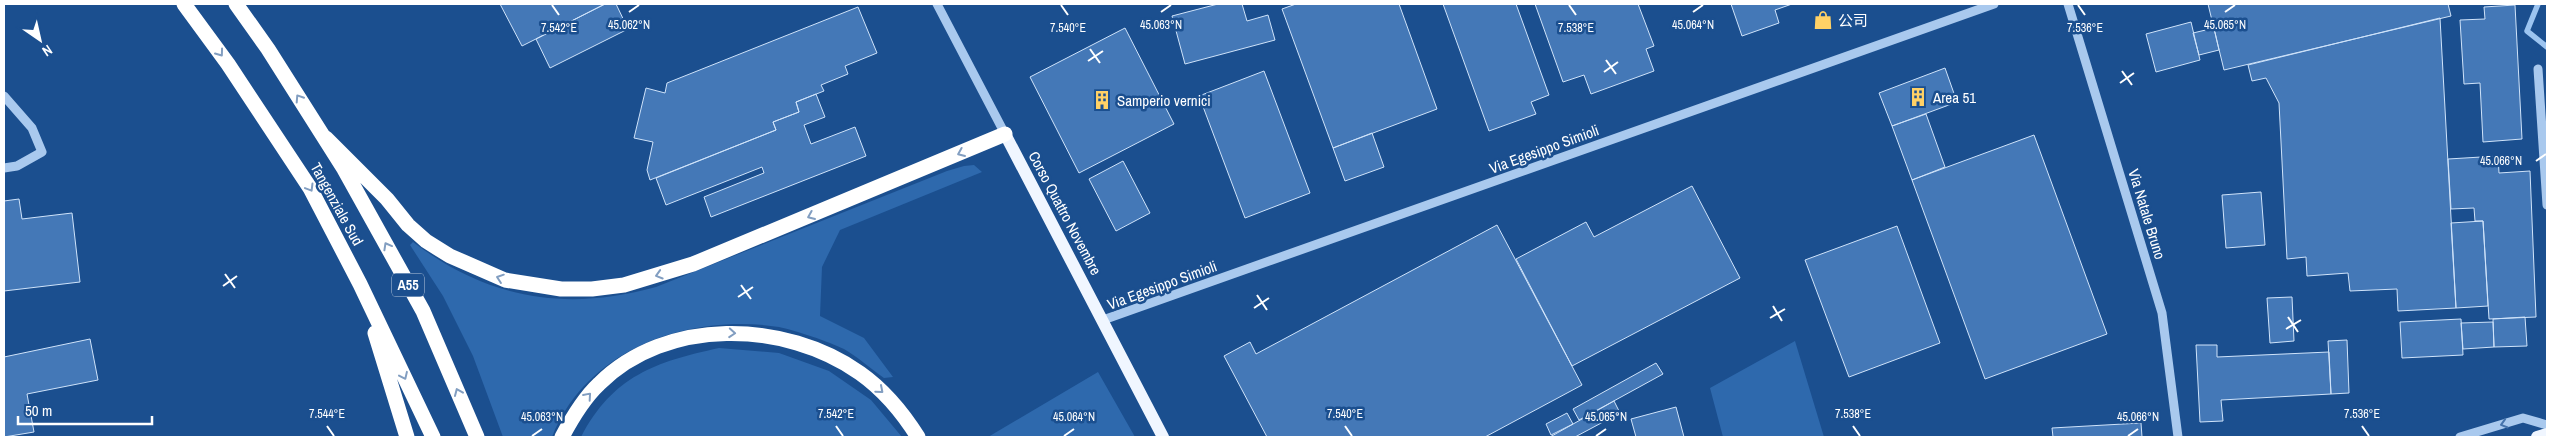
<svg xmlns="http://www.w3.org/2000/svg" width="2551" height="441" viewBox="0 0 2551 441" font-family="'Archivo Narrow','Noto Sans SC',sans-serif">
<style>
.green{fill:#2e69ad}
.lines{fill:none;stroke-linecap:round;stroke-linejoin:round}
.stream{stroke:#9cc4f0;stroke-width:5.5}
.building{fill:#4478b7;stroke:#cfe3fa}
.minor{stroke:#a9c9ee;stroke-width:9}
.major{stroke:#f0f6ff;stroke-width:12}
.highway{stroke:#fff;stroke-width:15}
.oneway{stroke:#829ec1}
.oneway2{stroke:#4674ac}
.ticks{fill:none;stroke:#fff;stroke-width:2}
.labels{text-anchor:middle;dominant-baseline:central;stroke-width:5;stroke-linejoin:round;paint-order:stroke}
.shield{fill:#1b4f8f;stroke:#bbcadd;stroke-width:1}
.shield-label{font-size:14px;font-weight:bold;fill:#fff}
.poi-label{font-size:15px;fill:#fff;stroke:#1b4f8f;text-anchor:start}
.street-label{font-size:15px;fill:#fff;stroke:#1b4f8f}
.ticks-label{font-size:12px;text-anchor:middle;fill:#fff;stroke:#1b4f8f;stroke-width:5;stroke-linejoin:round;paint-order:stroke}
</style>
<rect width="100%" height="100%" fill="#1b4f8f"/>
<path class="green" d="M974,165L982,172L840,230L822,267L820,316L864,338L893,377L884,378C871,369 858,357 844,349C830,342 794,330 779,327C690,313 587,348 552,437H503L473,356L443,296L410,245L413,242C488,299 566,312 656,287L947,171L964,166Z
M1795,341L1824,437H1723L1710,388Z
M719,348L779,353L829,371L871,400L902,437H581C613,376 655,362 719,348Z
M1098,372L1135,437H988Z"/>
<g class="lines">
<path class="stream" d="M2538,4L2527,31L2547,47"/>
</g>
<path class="building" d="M500,4H605L522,46Z
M605,4H616L628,29L550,68L536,39Z
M1218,4H1242L1247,21L1268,15L1275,40L1185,64L1172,16Z
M1296,4H1399L1437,109L1333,148L1282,9Z
M1443,4H1516L1549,95L1531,102L1536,114L1489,131Z
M1535,4H1638L1654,46L1646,49L1654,71L1591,94L1584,75L1563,82Z
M1731,4H1792L1775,10L1779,23L1742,36Z
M2208,4H2448L2451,16L2224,70Z
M2515,5L2522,139L2483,142L2480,83L2464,84L2460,20L2485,19L2484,7Z
M858,7L877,53L845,66L848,74L821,85L824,91L796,102L799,112L773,122L776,130L650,180L647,170L653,142L634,138L646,88L665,93L667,83Z
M2440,18L2456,308L2398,311L2397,289L2350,291L2348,273L2307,276L2306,257L2287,259L2279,103L2266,78L2252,81L2248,65Z
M2191,22L2200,60L2156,72L2146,34Z
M1125,28L1174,124L1079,173L1030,77Z
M2214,28L2219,50L2199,55L2193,33Z
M1945,68L1957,102L1892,126L1879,93Z
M1264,71L1310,193L1245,218L1199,96Z
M816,94L825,117L804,125L811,144L855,127L866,156L711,217L704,197L764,173L762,167L666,205L656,178L776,130L773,122L799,112L796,102Z
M1926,114L1945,167L1912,180L1892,126Z
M1372,133L1384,167L1345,181L1333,148Z
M2034,135L2107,334L1985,379L1912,180Z
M2498,156L2499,173L2530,171L2536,317L2489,319L2483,221H2475L2474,208L2451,209L2448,159Z
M1123,161L1150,213L1116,231L1089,179Z
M1692,186L1740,278L1572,366L1516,259L1586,222L1594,237Z
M2261,192L2265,245L2226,248L2222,195Z
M19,199L22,219L72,213L80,282L4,291V201Z
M2483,221L2488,306L2456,308L2451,223Z
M1497,225L1582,385L1485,437H1267L1224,356L1250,342L1256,354Z
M1897,226L1940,343L1849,377L1805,260Z
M2292,297L2294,341L2270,343L2267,298Z
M2525,317L2527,346L2494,347L2493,319Z
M2461,319L2463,355L2402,358L2400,322Z
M2493,322L2494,347L2463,349L2461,323Z
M90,339L98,380L27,394L34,432L4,437V357Z
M2347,340L2349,393L2331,394L2328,341Z
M2196,345H2217V357L2329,352L2331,394L2221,400L2223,421L2200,422Z
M1656,363L1663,374L1579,420L1573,409Z
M1614,401L1620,413L1575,437H1550Z
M1676,407L1684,437H1636L1631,419Z
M1567,413L1573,424L1551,435L1546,424Z
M2141,423L2142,437H2053L2052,428Z"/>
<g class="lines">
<path class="minor" d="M937,4L1005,134
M2068,4L2162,313L2178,437
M2538,69L2547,205
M4,96L32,128L42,152L17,166L4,168
M1103,320L1994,4
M2460,437L2523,418L2547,425"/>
<path class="major" d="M1005,134L1163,437
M2537,437L2547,434"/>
<path class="highway" d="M184,4L228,64L310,188L360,284L433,437
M236,4L268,49L344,169L423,311L477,437
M326,138L387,199L408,225L426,241L450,256L505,280L561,289H592L624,285L693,264L1005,134
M375,333L407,437
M562,437C572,418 583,399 599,384C666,317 785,320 860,373C884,390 903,413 918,437"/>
</g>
<defs><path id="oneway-chevron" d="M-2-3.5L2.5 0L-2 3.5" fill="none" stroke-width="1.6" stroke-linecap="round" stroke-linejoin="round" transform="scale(1.25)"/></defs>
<g class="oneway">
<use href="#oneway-chevron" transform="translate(220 53) rotate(54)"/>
<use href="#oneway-chevron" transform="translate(299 98) rotate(-123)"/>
<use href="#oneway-chevron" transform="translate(961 153) rotate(157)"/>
<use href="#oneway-chevron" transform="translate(310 188) rotate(59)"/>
<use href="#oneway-chevron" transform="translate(811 216) rotate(157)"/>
<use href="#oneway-chevron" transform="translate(387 246) rotate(-119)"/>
<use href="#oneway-chevron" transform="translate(659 275) rotate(163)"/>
<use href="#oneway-chevron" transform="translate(500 278) rotate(-161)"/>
<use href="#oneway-chevron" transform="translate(732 333) rotate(4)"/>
<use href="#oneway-chevron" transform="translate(404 376) rotate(65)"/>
<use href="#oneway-chevron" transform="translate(880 390) rotate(41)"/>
<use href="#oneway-chevron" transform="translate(458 392) rotate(-113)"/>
<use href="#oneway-chevron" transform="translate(588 396) rotate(-49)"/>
</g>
<use class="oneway2" href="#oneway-chevron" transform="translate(2504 424) rotate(163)"/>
<path class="ticks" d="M552,5L559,15M1061,5L1068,15M1569,5L1576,15M2078,5L2085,15M629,12L639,5M1161,12L1171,5M1693,12L1703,5M2225,12L2235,5M1090,49L1100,63M1606,60L1616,74M1088,61L1103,51M2122,71L2132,85M1604,72L1618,62M2120,83L2134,73M2536,161L2546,154M225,274L235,288M741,285L751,299M223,286L237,276M1257,295L1267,310M738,297L753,287M1773,306L1782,321M1254,308L1269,298M2288,317L2298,332M1770,318L1785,309M2286,329L2301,320M327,426L334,436M836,426L843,436M1345,426L1352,436M1853,426L1860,436M2362,426L2369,436M532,436L542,429M1064,436L1074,429M1596,436L1606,429M2128,436L2138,429"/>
<defs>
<g id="shop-bare" transform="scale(1.5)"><path d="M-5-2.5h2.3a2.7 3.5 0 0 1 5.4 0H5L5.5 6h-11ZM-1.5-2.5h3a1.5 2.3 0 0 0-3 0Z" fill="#ffd166" stroke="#1b4f8f" stroke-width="2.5" paint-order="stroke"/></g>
<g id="building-bare" transform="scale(1.5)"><path d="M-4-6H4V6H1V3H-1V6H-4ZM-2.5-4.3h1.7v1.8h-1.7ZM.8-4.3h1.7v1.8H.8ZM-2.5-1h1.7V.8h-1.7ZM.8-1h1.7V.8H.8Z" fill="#ffd166" stroke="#1b4f8f" stroke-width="2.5" paint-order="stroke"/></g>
</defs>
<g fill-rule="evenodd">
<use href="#shop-bare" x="1823" y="20"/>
<use href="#building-bare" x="1918" y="97"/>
<use href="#building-bare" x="1102" y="100"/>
</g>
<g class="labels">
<rect class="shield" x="392" y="273.5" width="32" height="23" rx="4"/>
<g class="shield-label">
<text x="408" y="285">A55</text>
</g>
<g class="poi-label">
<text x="1838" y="20">公司</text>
<text x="1933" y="97">Area 51</text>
<text x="1117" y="100">Samperio vernici</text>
</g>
<g class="street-label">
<text transform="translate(1544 149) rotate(-20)">Via Egesippo Simioli</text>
<text transform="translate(337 204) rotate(61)">Tangenziale Sud</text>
<text transform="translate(1065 213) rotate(62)">Corso Quattro Novembre</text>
<text transform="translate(2147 214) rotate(73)">Via Natale Bruno</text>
<text transform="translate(1162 285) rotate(-20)">Via Egesippo Simioli</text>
</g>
</g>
<g class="ticks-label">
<text x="629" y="29">45.062°N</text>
<text x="1161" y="29">45.063°N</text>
<text x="1693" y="29">45.064°N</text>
<text x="2225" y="29">45.065°N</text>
<text x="559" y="32">7.542°E</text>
<text x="1068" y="32">7.540°E</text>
<text x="2085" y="32">7.536°E</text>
<text x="1576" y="32">7.538°E</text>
<text x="2501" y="165">45.066°N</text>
<text x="327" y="418">7.544°E</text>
<text x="836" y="418">7.542°E</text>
<text x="1345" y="418">7.540°E</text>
<text x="1853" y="418">7.538°E</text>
<text x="2362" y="418">7.536°E</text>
<text x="542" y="421">45.063°N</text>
<text x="1074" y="421">45.064°N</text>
<text x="1606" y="421">45.065°N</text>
<text x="2138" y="421">45.066°N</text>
</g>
<rect width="2551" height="441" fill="none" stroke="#ffffff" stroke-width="10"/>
<g transform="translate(40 40) rotate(146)" stroke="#1b4f8f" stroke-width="4" paint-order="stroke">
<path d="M0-4L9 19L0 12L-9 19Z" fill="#ffffff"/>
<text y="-8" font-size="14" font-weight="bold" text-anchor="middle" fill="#ffffff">N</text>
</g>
<path d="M18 416v8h134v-8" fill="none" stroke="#ffffff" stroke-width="2.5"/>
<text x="25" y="416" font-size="15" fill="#ffffff" stroke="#1b4f8f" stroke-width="4" paint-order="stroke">50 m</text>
</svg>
